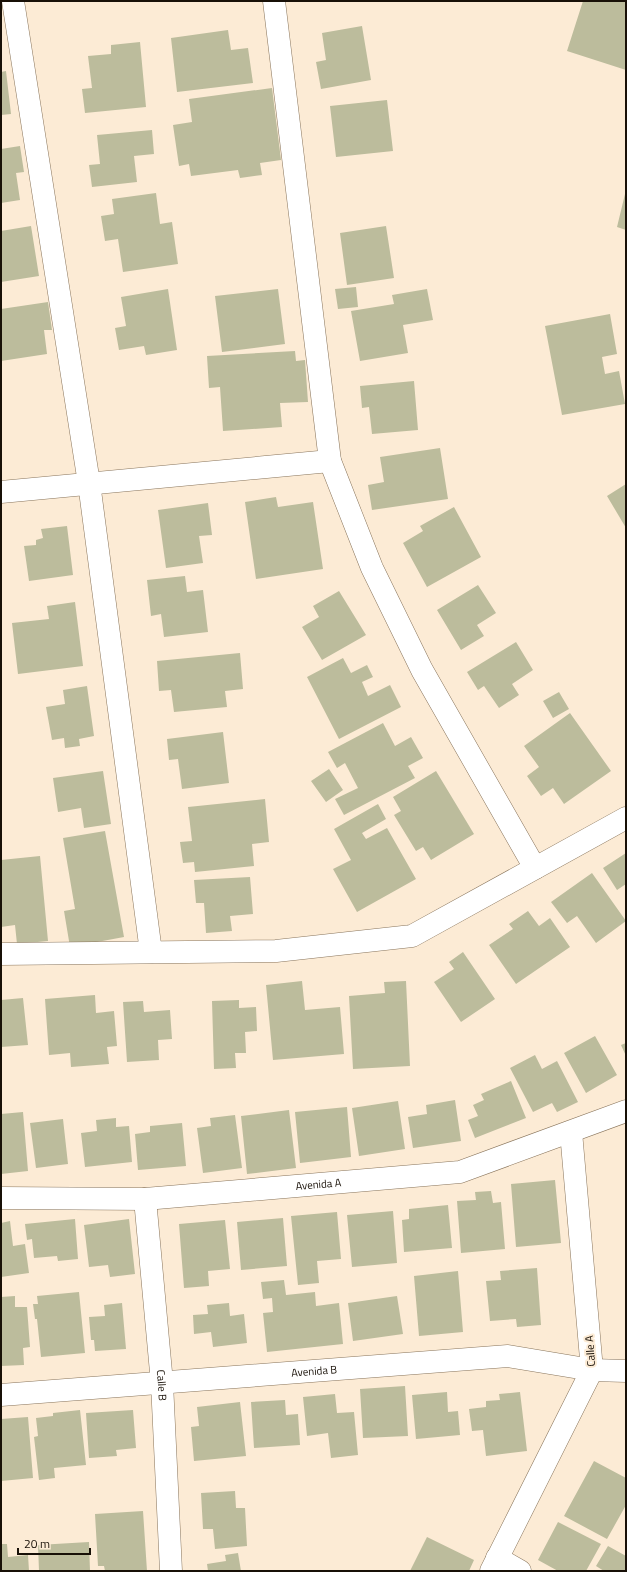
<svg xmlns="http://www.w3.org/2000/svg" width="627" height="1572" viewBox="0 0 627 1572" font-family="'Titillium Web',sans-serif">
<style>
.building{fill:#bcbc9c}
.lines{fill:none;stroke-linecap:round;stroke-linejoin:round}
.minor-casing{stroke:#89755c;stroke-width:23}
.minor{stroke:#fff;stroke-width:22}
.labels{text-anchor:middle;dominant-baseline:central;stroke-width:4;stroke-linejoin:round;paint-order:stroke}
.street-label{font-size:11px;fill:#181007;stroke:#fcebd5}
</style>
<rect width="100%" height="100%" fill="#fcebd5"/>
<path class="building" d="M583,1H626V70L567,51Z
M362,26L371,80L321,89L316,62L326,60L322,33Z
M228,30L231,50L248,48L253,83L177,92L171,38Z
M140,42L146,107L85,113L82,89L92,88L88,56L111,54V45Z
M6,71L11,114L1,115V72Z
M272,88L281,160L260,163L262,175L240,178L238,170L191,176L189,164L179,166L173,125L192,122L189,99Z
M387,100L393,151L336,157L330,106Z
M152,130L154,154L134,156L137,182L92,187L89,165L100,164L97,135Z
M20,146L24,172L16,173L20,200L1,203V149Z
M156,193L160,224L172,222L178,264L123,272L118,239L105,241L101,216L114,214L112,199Z
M625,194H626V230L617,227Z
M31,226L39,276L1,282V231Z
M386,226L394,278L347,285L340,233Z
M356,287L358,307L338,309L335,289Z
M168,289L177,350L146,355L144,346L119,350L115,328L126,326L121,297Z
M278,289L285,344L222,352L215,296Z
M427,289L433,320L403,325L408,353L360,361L351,311L394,304L392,295Z
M48,302L52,330H44L47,354L1,361V309Z
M610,314L617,354L602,357L605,374L619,371L625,404L562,415L545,326Z
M295,351L296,361L305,360L308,402L280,403L282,427L223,431L220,387L209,388L207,356Z
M414,381L418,430L372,434L369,407L362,408L360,386Z
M440,448L448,499L372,510L368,485L384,482L380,457Z
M626,484V528L607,496Z
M276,497L278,507L313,502L323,569L256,579L245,502Z
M208,503L212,535L199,536L203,563L166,568L158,510Z
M454,507L481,557L427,587L403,543L423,531L420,526Z
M67,526L73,575L29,581L24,546L36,545V540L43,538L41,529Z
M185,576L187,592L203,590L208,632L164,637L161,614L151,616L147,580Z
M478,585L496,613L477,625L484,636L461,650L437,610Z
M339,591L366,635L322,660L302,627L319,617L313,606Z
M75,602L83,666L18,674L12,623L49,619L47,606Z
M516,642L533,670L512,684L519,695L499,708L484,686L478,690L467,672Z
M240,653L243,689L225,691L227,707L174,712L171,690L159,691L157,661Z
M343,658L351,673L367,665L373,677L362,682L368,696L390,685L401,707L339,739L307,677Z
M87,686L94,736L79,739L80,746L65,748L64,738L52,740L46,707L65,704L63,690Z
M559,692L569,709L553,718L543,701Z
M570,713L611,771L564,804L553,788L541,796L527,776L539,767L524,746Z
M383,723L395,746L411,737L423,758L408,766L415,778L344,815L335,799L358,788L345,763L337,768L328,752Z
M223,732L229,783L182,789L178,759L169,760L167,739Z
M329,769L343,790L326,802L311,781Z
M103,771L111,824L84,828L81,808L58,812L53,778Z
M436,771L474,834L431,860L423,847L416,851L394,815L401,811L393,797Z
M265,799L269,842L252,844L254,866L195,872L194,862L183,863L180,842L192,841L188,807Z
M378,804L386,819L362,833L366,839L387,828L416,879L357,912L333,869L351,860L334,829Z
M105,831L124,937L70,947L64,911L75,909L63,838Z
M626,853V884L617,890L603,868Z
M40,856L48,941L17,944L15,925L1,927V860Z
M592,873L626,921L596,943L577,916L567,923L551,902Z
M250,877L253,914L230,916L232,931L206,933L204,903H196L194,880Z
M528,911L539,926L550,918L570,947L516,984L489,945L513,929L509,924Z
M463,952L495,999L461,1022L434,982L454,969L449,962Z
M302,981L305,1010L340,1007L344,1054L273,1060L266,985Z
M406,981L410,1066L353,1069L349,996L385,993L384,982Z
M95,995L96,1013L114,1011L117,1046L107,1047L109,1064L71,1067L70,1053L49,1055L45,999Z
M23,998L28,1045L1,1047V1000Z
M239,1000V1008L256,1007L257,1031L245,1032L246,1053H235L236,1068L214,1069L212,1001Z
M143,1001L144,1012L170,1010L172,1039L158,1040L159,1060L127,1062L123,1002Z
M595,1036L617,1075L586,1093L564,1053Z
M626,1043V1056L621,1045Z
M535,1055L542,1069L557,1061L578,1102L557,1112L552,1103L533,1112L510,1068Z
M511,1081L526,1118L475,1138L468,1120L478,1116L473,1105L484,1100L481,1094Z
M455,1100L461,1141L413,1148L408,1117L427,1114L426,1105Z
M398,1101L405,1149L359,1156L352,1108Z
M347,1107L351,1157L300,1163L295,1112Z
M289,1110L296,1168L247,1174L241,1116Z
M23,1112L28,1171L1,1174V1114Z
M235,1115L242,1168L203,1173L197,1128L211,1126L210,1118Z
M116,1118V1127L129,1126L132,1162L85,1167L81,1133L97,1131L96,1120Z
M63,1119L68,1164L36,1168L30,1123Z
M182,1123L186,1166L138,1170L135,1134L150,1132V1126Z
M555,1180L561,1243L516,1247L511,1184Z
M491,1191L493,1203L501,1202L505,1249L461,1253L457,1201L476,1200L475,1192Z
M448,1205L452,1248L404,1252L402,1220L409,1219V1209Z
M393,1211L397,1263L352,1267L347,1215Z
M337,1212L341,1259L317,1261L319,1283L298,1285L291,1216Z
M283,1218L287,1266L241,1270L237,1222Z
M75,1219L78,1259L58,1261L57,1256L34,1258L32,1239L27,1240L25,1224Z
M129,1219L135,1274L110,1277L108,1265L89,1267L84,1225Z
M225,1220L230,1269L208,1271L209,1286L184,1288L179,1224Z
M10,1221L13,1246L25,1244L29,1273L1,1277V1223Z
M537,1268L541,1325L517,1327L516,1319L490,1321L486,1281L501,1280L500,1271Z
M458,1271L463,1332L419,1336L414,1276Z
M284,1280L286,1295L315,1292L316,1306L339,1303L343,1344L267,1352L263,1313L273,1312L272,1298L263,1299L261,1282Z
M79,1292L85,1353L41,1357L37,1319H35L33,1304H38L37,1296Z
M15,1296V1307H27L30,1347L23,1348L24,1365L1,1366V1297Z
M397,1296L403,1334L353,1341L348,1303Z
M122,1303L126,1349L95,1351L94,1340H91L89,1317L105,1316L104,1305Z
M229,1303L230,1316L244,1314L247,1343L213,1347L211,1332L194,1334L193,1315L208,1314L207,1305Z
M405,1386L408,1436L363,1438L360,1389Z
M447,1392L448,1412L458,1411L460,1435L416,1439L412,1395Z
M520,1392L527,1451L486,1456L483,1430L472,1431L469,1409L486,1407V1401L500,1400L499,1394Z
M335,1394L337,1413L354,1412L358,1455L331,1458L328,1433L307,1436L303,1397Z
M285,1400L286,1415L298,1414L300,1445L254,1448L251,1402Z
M240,1402L246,1456L194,1461L191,1427L199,1426L197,1407Z
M80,1410L86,1465L54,1468L55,1478L39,1480L34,1437L38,1436L36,1418L53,1416V1413Z
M133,1410L136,1448L116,1450L117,1456L89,1458L86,1413Z
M28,1417L33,1478L1,1481V1419Z
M594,1461L626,1478V1505L607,1539L564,1516Z
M235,1491L236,1508H245L247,1546L215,1549L213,1529H203L201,1493Z
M143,1511L147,1571H105L104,1566H98L95,1514Z
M558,1522L601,1544L586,1571H558L538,1560Z
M427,1537L474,1560L469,1571H410Z
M89,1542L90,1571H39L38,1545Z
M1,1544H7L8,1557L28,1555L29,1571H1Z
M608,1546L626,1556V1571H604L596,1566Z
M238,1553L241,1571H208L207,1564L226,1561L225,1555Z"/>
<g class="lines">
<g class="minor-casing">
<g id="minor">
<path d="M13,1L89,483L151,952"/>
<path d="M274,1L330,461L372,568L422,670L535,868"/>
<path d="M1,492L330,461"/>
<path d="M1,954L276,951L412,936L626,818"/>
<path id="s1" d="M1,1198L145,1199L460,1172L626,1111"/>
<path id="s2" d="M145,1199L162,1383L171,1571"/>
<path id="s3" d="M1,1395L508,1356L592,1370L626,1371"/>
<path d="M497,1558L520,1571"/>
<path d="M491,1571L592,1370L571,1132"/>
</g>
</g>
<use href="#minor" class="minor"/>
</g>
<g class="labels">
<g class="street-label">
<text stroke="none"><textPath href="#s1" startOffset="318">Avenida A</textPath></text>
<text transform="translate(590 1351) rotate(-94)">Calle A</text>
<text stroke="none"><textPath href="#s3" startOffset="314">Avenida B</textPath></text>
<text stroke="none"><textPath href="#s2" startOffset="187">Calle B</textPath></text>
</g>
</g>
<rect width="627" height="1572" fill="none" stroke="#181007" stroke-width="4"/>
<path d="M18 1548v6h72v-6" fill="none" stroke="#181007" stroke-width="2"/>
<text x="24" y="1548" font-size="12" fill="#181007" stroke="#fcebd5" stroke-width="3" paint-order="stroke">20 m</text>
</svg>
